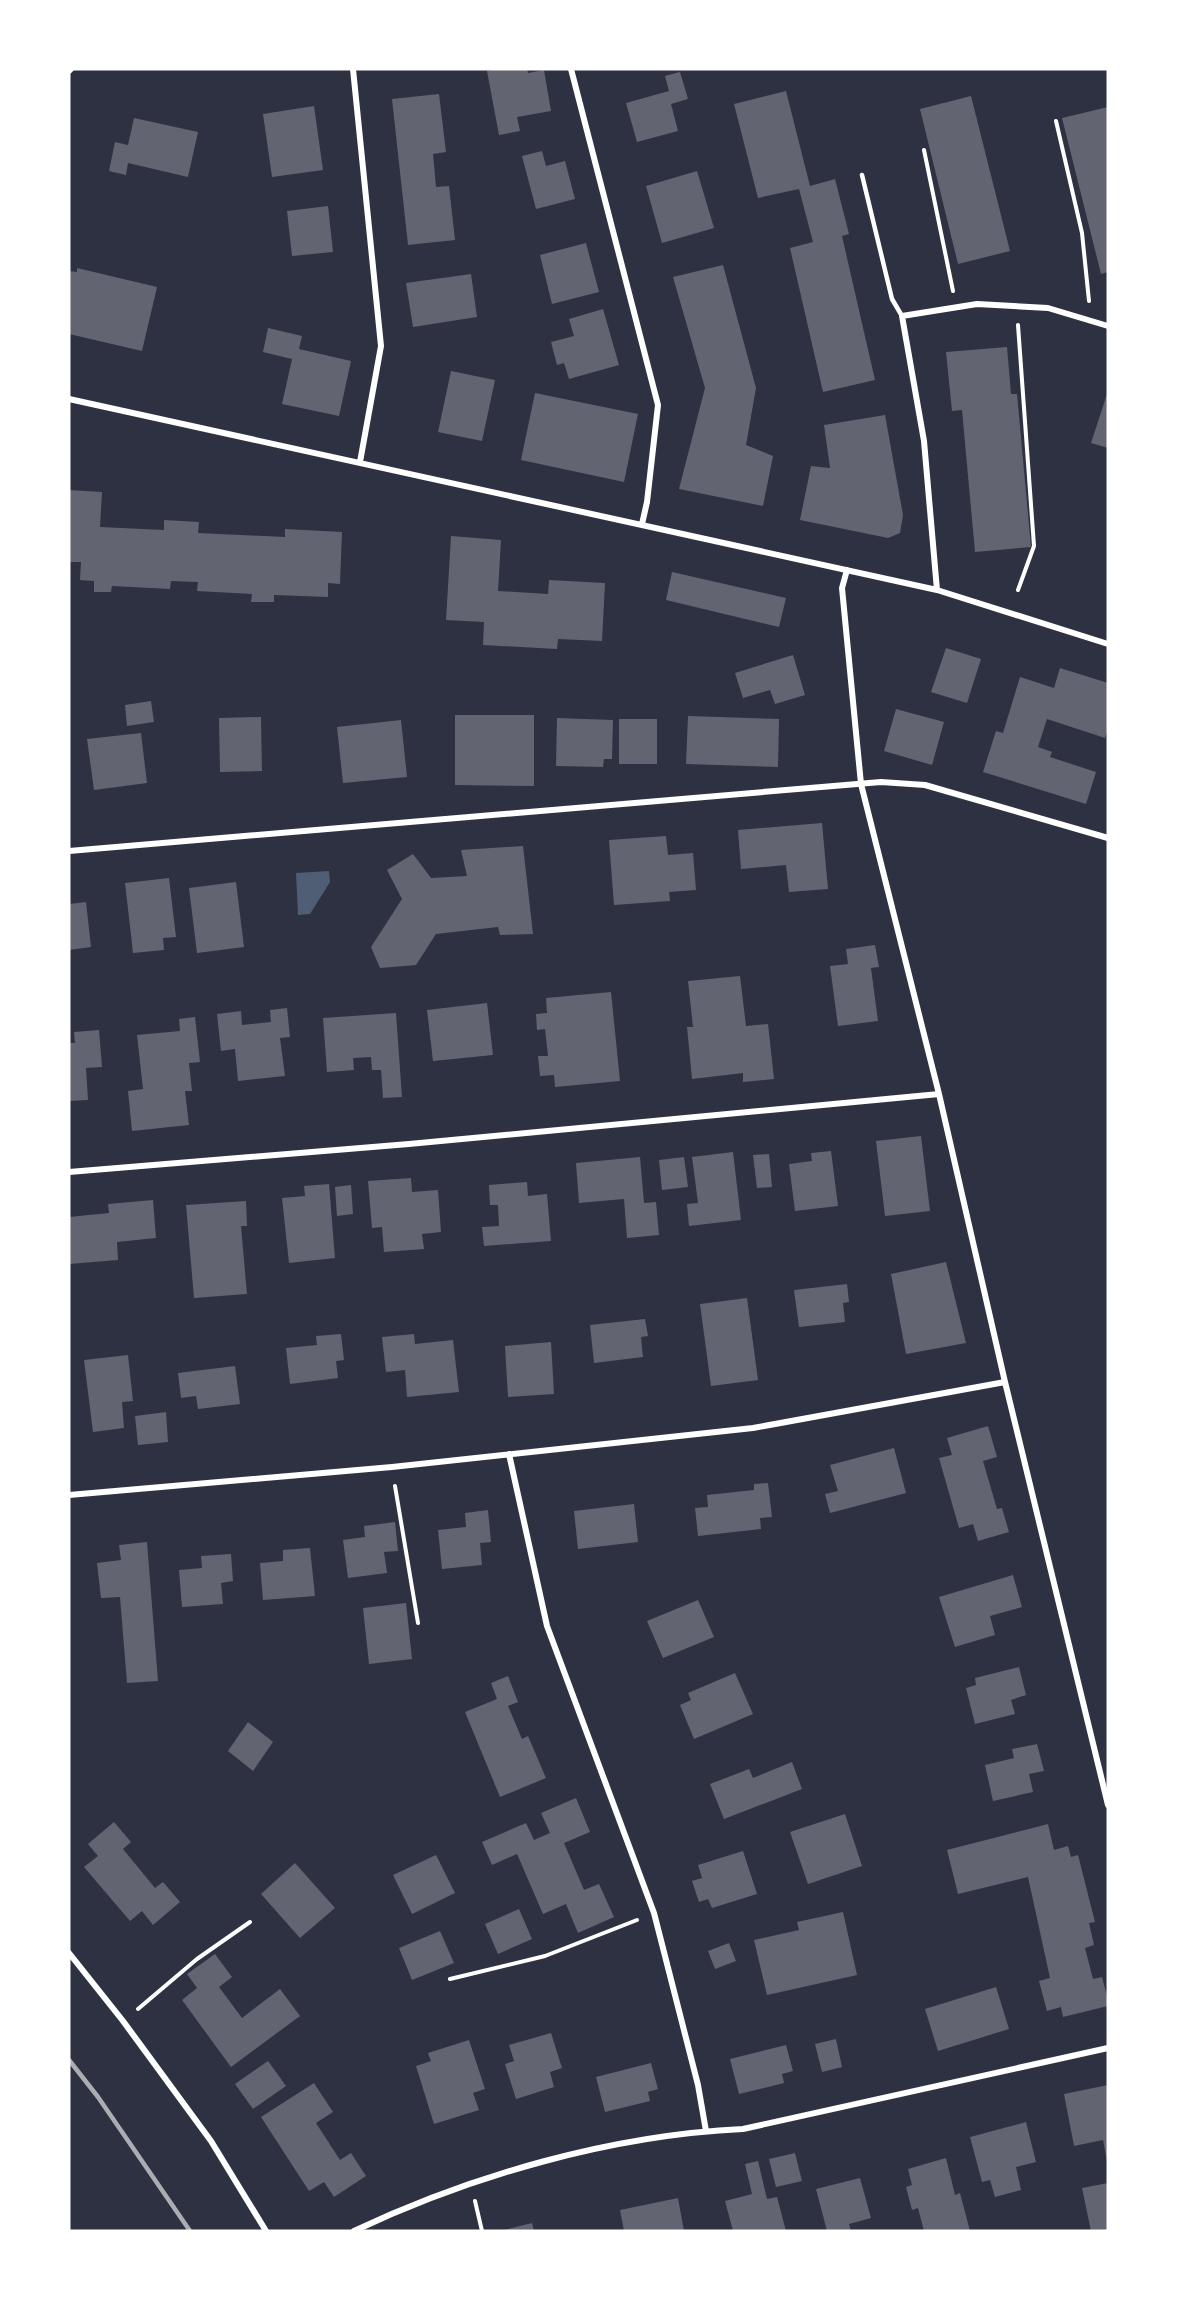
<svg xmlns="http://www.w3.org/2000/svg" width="1177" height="2300" viewBox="0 0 1177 2300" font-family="'Playfair Display',serif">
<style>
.water{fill:#4f5d75}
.building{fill:#626471}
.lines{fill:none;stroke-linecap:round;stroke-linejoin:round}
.path{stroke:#fff;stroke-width:4}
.service{stroke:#fff;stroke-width:4.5}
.minor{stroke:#fff;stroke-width:6}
.rail{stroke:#abadb3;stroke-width:4.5}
</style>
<rect width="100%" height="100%" fill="#2d3142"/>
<path class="water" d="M329,871L330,882L310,914L298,915L296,873Z"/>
<path class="building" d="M497,69H527L528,73L544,70L551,111L517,117L520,131L499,135L487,71Z
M680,72L688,99L671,104L678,131L637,142L626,103L669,91L665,76Z
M786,91L810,186L835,179L849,234L842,236L875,380L823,392L790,248L813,242L799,189L758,198L734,104Z
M439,94L446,152L433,154L436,187L449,186L455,240L408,245L392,99Z
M971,96L1010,251L958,264L920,109Z
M314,106L323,170L272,177L263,114Z
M1108,107V272L1101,274L1062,118Z
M134,118L198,132L188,177L128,163L126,175L109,171L115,142L128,145Z
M542,151L546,166L565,161L575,199L536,209L522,156Z
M697,171L714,228L662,243L646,186Z
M328,206L333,252L292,256L287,211Z
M586,243L599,292L552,304L540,255Z
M723,265L756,388L746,445L773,456L763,506L679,489L705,388L673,277Z
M77,268L157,287L142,351L69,334V271L77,272Z
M471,274L477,317L413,327L406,283Z
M603,309L619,365L569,379L564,363L557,365L551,342L574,336L569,319Z
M268,328L302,336L299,349L351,361L339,416L282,404L292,359L263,352Z
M1007,347L1011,394H1017L1031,547L975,552L962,410L952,411L946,352Z
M451,371L495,380L482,441L438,432Z
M1108,391V448L1091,443Z
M535,393L638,414L624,482L521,460Z
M885,415L903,515L900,533L888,538L800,520L811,466L830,468L824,425Z
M69,490L102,492L100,527L164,530V520L199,522L198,533L285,537V529L342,532L340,584L328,583V597L274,595V602H251L252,594L197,591L198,582L171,581L170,589L112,586L111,592H94V581L80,580L81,562H69Z
M451,536L501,540L498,591L548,594L549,580L605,583L602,641L558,639L557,649L483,645L484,622L446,620Z
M672,572L786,598L779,627L666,600Z
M946,648L981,659L967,703L931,692Z
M793,655L805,695L775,704L770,690L743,698L735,673Z
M1060,668L1108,683V729L1105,738L1047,719L1038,747L1052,752L1050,757L1096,772L1086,804L983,772L996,731L1003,733L1020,677L1054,688Z
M151,701L154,722L127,726L125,705Z
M896,709L944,722L932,765L884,751Z
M455,715H534V786L455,785Z
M688,716L779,719L778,767L686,764Z
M261,717L262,771L220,772L219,718Z
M557,718L613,720L612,759H604L603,767L556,766Z
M619,719H657V764H619Z
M401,720L407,777L343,783L337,727Z
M141,733L147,783L94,790L87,739Z
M822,823L828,889L789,892L786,865L741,869L738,830Z
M666,836L668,855L693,853L696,890L669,892L670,901L614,905L609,840Z
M523,846L533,934L500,935L498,927L436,934L416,965L380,968L371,947L402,899L387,870L413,854L431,878L467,876L461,850Z
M169,878L176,937L163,938L164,950L133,953L125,883Z
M236,882L244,947L197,953L189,888Z
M86,902L91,947L69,950V904Z
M875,945L879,967L871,968L878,1021L838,1026L830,966L848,964L846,949Z
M740,976L746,1026L768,1024L774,1079L743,1082V1073L692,1079L687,1027H693L688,981Z
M611,992L620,1081L555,1087L554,1075L540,1076L538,1056H548L545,1029L537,1030L536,1014L547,1013L546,998Z
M487,1003L493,1055L433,1061L427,1010Z
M287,1008L290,1037L280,1038L285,1076L238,1081L235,1049L221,1051L217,1014L241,1011L242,1025L271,1022L270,1010Z
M396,1013L402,1097L383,1098L381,1070H372L371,1057L353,1058L354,1070L327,1072L323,1018Z
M195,1017L200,1062L189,1063L192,1091H185L189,1125L132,1131L128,1091L143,1089L137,1035L180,1031L179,1019Z
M99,1030L102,1067L86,1068L88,1100L69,1101V1043H75L74,1032Z
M921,1136L930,1211L885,1216L876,1141Z
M831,1151L838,1206L795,1211L789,1164L812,1161L811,1153Z
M733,1152L741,1220L689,1226L687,1204L698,1203L692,1157Z
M769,1154L772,1187L757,1188L753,1155Z
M640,1157L644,1203L656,1202L659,1235L627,1238L624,1199L579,1203L576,1163Z
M684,1157L688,1187L662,1190L659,1160Z
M411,1178L412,1192L438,1190L441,1232L422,1234L424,1249L384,1252L382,1227L372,1228L368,1181Z
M527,1182L528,1196L547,1194L551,1241L484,1246L482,1227L499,1226L498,1205H490L489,1185Z
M329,1184L335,1258L289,1263L282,1198L305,1196L304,1186Z
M351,1185L353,1214L337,1216L335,1187Z
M153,1200L156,1238L117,1242L118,1260L69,1264V1217L109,1213L108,1204Z
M246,1201L247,1226H241L247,1294L194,1298L186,1205Z
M946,1262L966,1343L906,1354L891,1274Z
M847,1284L849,1302L843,1303L845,1322L799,1327L794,1290Z
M747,1298L758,1380L711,1386L700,1304Z
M645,1319L648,1336L641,1337L643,1357L594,1363L590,1325Z
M341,1334L344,1360L336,1361L338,1378L290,1384L286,1348L317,1345L316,1336Z
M414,1334L415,1344L453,1340L459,1392L407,1397L405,1370L386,1372L382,1337Z
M551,1342L554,1394L508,1397L505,1346Z
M128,1355L133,1401L122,1402L124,1428L93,1432L84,1360Z
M235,1366L240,1404L198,1409L196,1396L181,1398L178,1373Z
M166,1412L168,1442L138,1445L135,1416Z
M988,1426L997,1457L983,1461L997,1509L1002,1508L1009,1532L978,1541L973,1524L959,1528L939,1458L952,1455L947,1438Z
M894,1448L906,1493L830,1513L825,1494L838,1491L830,1465Z
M768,1483L772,1517L760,1518L761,1529L698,1536L695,1508L708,1507L707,1495L754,1490V1484Z
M634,1504L638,1542L578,1549L574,1511Z
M488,1510L491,1542L480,1543L482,1565L442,1569L438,1530L466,1527L465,1513Z
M395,1522L398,1551L384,1552L387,1573L348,1578L343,1540L365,1537L364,1526Z
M147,1542L158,1681L127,1683L120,1597L101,1598L97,1563L121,1560L119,1545Z
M310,1548L315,1596L263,1600L260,1563L283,1561V1550Z
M231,1554L233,1581L221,1583L223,1604L182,1607L179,1570L202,1568L201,1556Z
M1013,1575L1022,1607L990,1616L995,1635L955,1647L939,1597Z
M698,1600L714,1637L663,1658L647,1621Z
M406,1603L412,1659L369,1664L363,1608Z
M1019,1667L1026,1695L1011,1700L1015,1714L975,1724L966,1688L976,1685L975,1678Z
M735,1673L753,1714L694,1739L680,1705L691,1700L688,1693Z
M508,1676L518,1702L508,1706L522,1739L528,1736L546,1778L500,1797L465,1712L497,1699L491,1683Z
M248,1722L273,1742L253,1771L228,1751Z
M1037,1744L1044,1771L1029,1774L1033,1792L993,1801L985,1765L1014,1758L1012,1749Z
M792,1762L802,1789L724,1819L710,1784L749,1769L753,1778Z
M576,1798L590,1832L564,1843L584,1890L599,1884L614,1917L578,1933L566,1904L543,1914L517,1854L492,1865L482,1842L526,1823L534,1840L550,1833L541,1813Z
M845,1814L862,1866L808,1884L790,1832Z
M114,1822L131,1842L123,1849L155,1888L163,1882L180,1902L153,1925L142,1911L130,1921L84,1867L98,1856L88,1844Z
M1048,1824L1054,1850L1068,1846L1071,1857L1078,1855L1095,1922L1089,1923L1094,1945L1085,1948L1093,1979L1102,1977L1108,2000V2006L1063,2017L1061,2007L1047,2011L1039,1981L1050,1978L1028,1877L958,1894L947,1850Z
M743,1851L757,1894L712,1908L708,1899L699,1902L692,1881L702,1878L698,1865Z
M436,1855L455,1893L412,1914L393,1875Z
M295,1863L335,1908L300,1938L261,1894Z
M519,1909L532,1939L498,1954L485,1924Z
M843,1912L857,1975L767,1995L754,1940L799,1930L797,1922Z
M440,1931L454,1963L412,1980L399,1948Z
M729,1943L736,1961L715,1969L708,1951Z
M215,1954L232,1977L219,1987L242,2018L280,1989L300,2016L231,2067L182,2000L197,1988L187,1974Z
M996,1987L1009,2029L938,2051L925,2009Z
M551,2033L562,2068L550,2072L554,2087L516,2099L505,2064L514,2061L509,2045Z
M836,2039L842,2067L822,2072L815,2044Z
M469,2040L485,2089L473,2093L479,2110L434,2124L416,2066L431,2061L428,2053Z
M786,2045L793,2071L782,2074L784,2083L739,2094L730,2059Z
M268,2061L286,2086L253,2109L235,2084Z
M651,2063L658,2089L648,2092L650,2101L605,2112L596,2077Z
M314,2083L333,2112L316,2123L340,2160L351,2153L366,2176L334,2197L324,2182L309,2191L261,2117Z
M1108,2085V2161H1107L1103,2140L1074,2146L1064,2094Z
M1026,2122L1036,2162L1016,2167L1021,2190L995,2197L990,2180L982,2182L970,2137Z
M795,2153L802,2181L776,2187L769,2159Z
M946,2158L955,2195L960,2193L970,2231H924L918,2208L912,2210L906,2187L912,2185L908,2169Z
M758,2161L767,2199L777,2197L786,2231H733L725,2201L752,2194L745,2164Z
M860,2178L871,2218L849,2224L851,2231H827L816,2189Z
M1108,2183V2231H1091L1082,2188Z
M678,2198L684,2231H624L620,2210Z
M532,2223L534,2231H504V2230Z"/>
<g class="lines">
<path class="path" d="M1056,121L1082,233L1089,301
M924,150L953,291
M1018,590L1034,546L1018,325
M395,1486L418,1623
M450,1979L545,1956L637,1920
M138,2009L197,1959L250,1922
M475,2201L482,2231"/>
<path class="service" d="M862,175L892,299L902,316"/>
<path class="minor" d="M353,69L381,346L360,462
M571,69L658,405L647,502L642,524
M69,71L71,69
M69,399L937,590L1108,644
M847,570L842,588L861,784L939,1094L1005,1382L1108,1805
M937,590L924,441L902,316L977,304L1048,308L1108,326
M69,851L881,782L925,785L1108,838
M69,1172L409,1144L939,1094
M509,1454L547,1626L654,1913L698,2085L706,2131
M69,1495L392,1467L753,1428L1005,1382
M69,1953L123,2021L211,2141L266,2231
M354,2231C473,2175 612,2135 743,2129L1108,2048"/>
<path class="rail" d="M69,2060L98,2097L190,2231"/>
</g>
<rect width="1177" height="2300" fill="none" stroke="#ffffff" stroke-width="141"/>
</svg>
